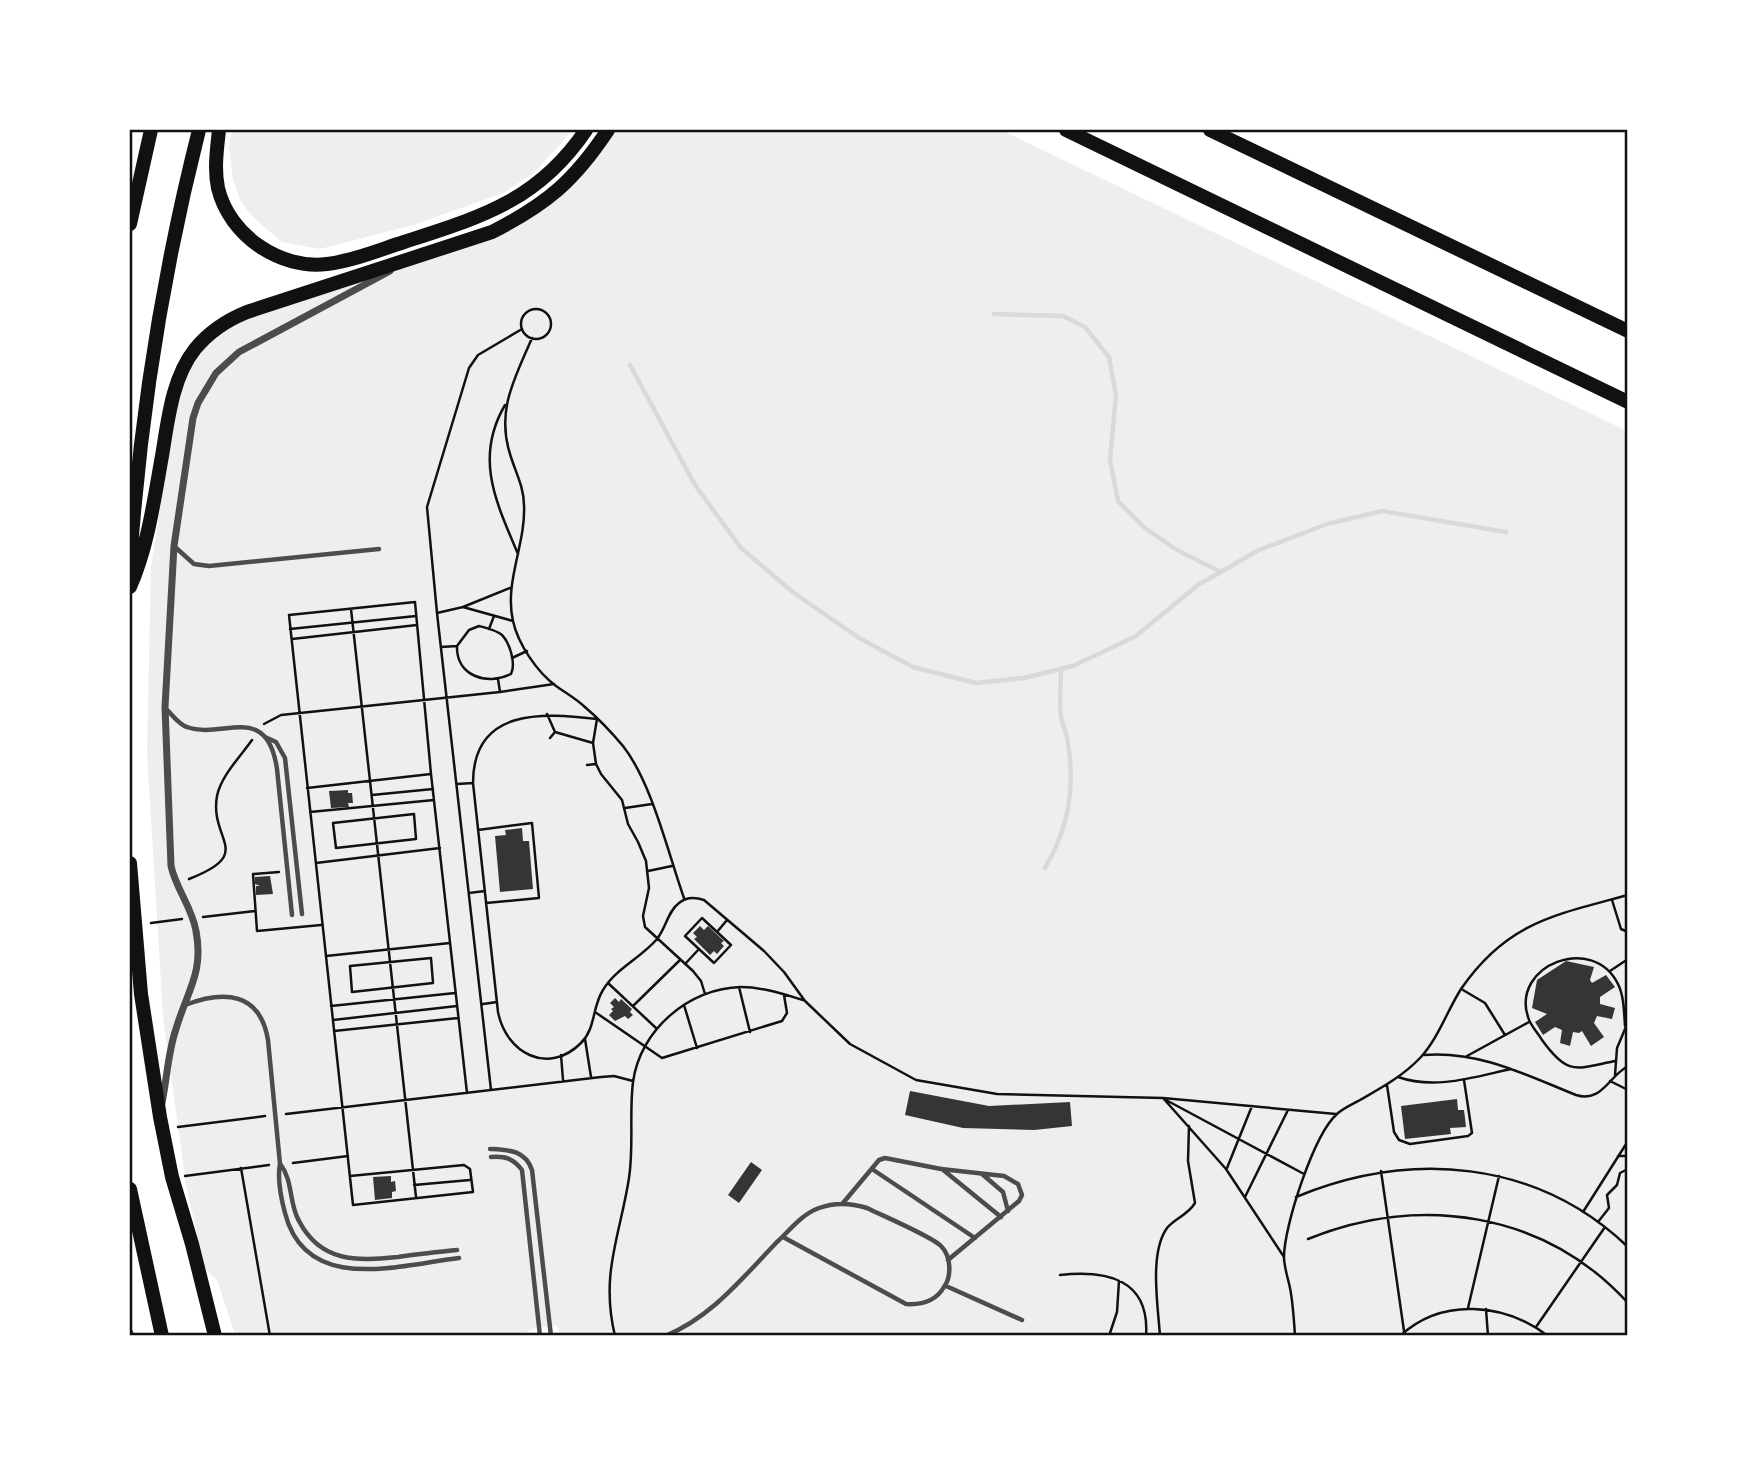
<svg xmlns="http://www.w3.org/2000/svg" width="1757" height="1465" viewBox="0 0 1757 1465" font-family="'IBM Plex Sans',sans-serif">
<style>
.green{fill:#eee}
.lines{fill:none;stroke-linecap:round;stroke-linejoin:round}
.stream{stroke:#d9d9d9;stroke-width:4.5}
.building{fill:#353535}
.path{stroke:#111;stroke-width:2.5}
.service{stroke:#4c4c4c;stroke-width:4.5}
.minor{stroke:#4c4c4c;stroke-width:7}
.primary{stroke:#111;stroke-width:14}
.neatline{fill:none;stroke:#111;stroke-width:2.5}
</style>
<rect width="100%" height="100%" fill="#fff"/>
<path class="green" d="M232,130H573L534,173L503,193L413,225L320,249L282,242L254,218L241,202L233,180L229,147Z
M616,130H1001L1627,431V1335L561,1336L557,1326L539,1327L517,1336L235,1335L217,1280L205,1269L186,1185L163,1017L147,752L151,567L179,391L198,356L213,339L244,319L301,302L306,295C345,283 384,271 423,260C447,252 472,247 495,237C546,216 587,177 616,130Z"/>
<g class="lines">
<path class="stream" d="M994,314L1063,316L1085,327L1109,357L1116,395L1110,460L1118,501L1145,528L1177,550L1221,572
M630,365L695,485L741,548L794,593L859,638L913,667L976,683L1024,678L1073,666L1136,636L1198,585L1259,550L1327,524L1382,511L1506,532
M1045,868C1069,827 1075,790 1068,743C1067,734 1063,726 1061,717C1059,702 1061,684 1061,669"/>
</g>
<path class="building" d="M348,790V793H352L353,803H348L349,807L331,808L329,791Z
M522,828L523,841H529L533,889L500,892L495,836L506,835L505,830Z
M270,876L273,894L256,895V886H260L255,884V877Z
M700,926L704,930L708,926L724,941L721,943L724,946L717,954L714,951L710,955L694,939L697,937L693,933Z
M1566,961L1594,967L1590,980L1592,983L1606,975L1615,987L1600,997V1004L1615,1008L1612,1019L1597,1016L1594,1023L1604,1037L1591,1046L1582,1031L1579,1033L1573,1032L1570,1046L1560,1043L1562,1030L1555,1027L1543,1035L1535,1022L1547,1014L1532,1008L1537,980Z
M615,998L619,1002L621,999L632,1009L630,1012L633,1015L628,1019L625,1016L615,1021L609,1015L613,1011L611,1009L614,1007L610,1003Z
M910,1091L989,1106L1070,1102L1072,1126L1034,1130L963,1128L905,1115Z
M1457,1099L1458,1110H1464L1466,1127L1450,1128L1451,1134L1405,1139L1401,1106Z
M751,1162L762,1170L739,1203L728,1195Z
M391,1176V1182L395,1181L396,1191L392,1192V1198L375,1200L373,1177Z"/>
<g class="lines">
<path class="path" d="M521 324a15 15 0 1 1 30 0a15 15 0 1 1-30 0Z
M532,338C515,378 496,410 510,454C515,471 524,487 524,505C526,544 504,582 513,621C518,644 537,672 556,686C566,693 577,699 586,708C599,719 612,733 623,746C652,783 668,853 684,898
M505,405C474,458 496,502 518,554
M463,607L513,621
M351,609L416,1197
M437,613L463,607L510,588
M479,626C487,628 496,630 502,635C510,643 516,664 511,674C487,686 456,676 457,646L469,630Z
M290,629L416,616
M489,629L494,616
M292,639L417,625
M441,647L457,646
M512,658L527,651
M498,679L500,692
M547,714L555,732L593,743
M264,724L281,715L500,692L554,684
M550,738L555,732
M587,765L596,764
M457,784L473,783
M307,788L431,774
M372,795L433,789
M625,808L652,804
M310,812L434,800
M414,814L416,839L336,848L333,823Z
M478,830L532,823L539,898L486,903
M316,863L440,848
M648,871L672,866
M279,872L253,874L257,931L321,925
M189,879C256,853 209,841 217,796C221,776 240,757 252,740
M469,893L485,891
M1612,900L1621,929L1628,932
M203,917L255,911
M702,918L731,945L714,963L685,936Z
M151,923L182,919
M717,932L727,920
M326,956L450,943
M431,958L433,983L352,992L350,966Z
M685,964L699,949
M1610,971L1628,959
M608,983L656,1028
M739,987L750,1032
M1463,990L1485,1003L1505,1035
M705,994L701,981L693,971L645,927L643,916L649,888L646,861L638,842L628,824L622,800L601,774L596,764L593,743L597,719C544,713 473,707 473,783L498,1012C506,1053 548,1076 581,1043C596,1028 592,1007 603,990C615,969 641,958 657,939C666,928 668,911 679,903C686,897 695,897 704,900L764,951L784,972L805,1001L850,1044L916,1080L997,1094L1163,1098L1336,1114
M483,1004L497,1002
M684,1005L697,1048
M331,1006L455,993
M633,1006L680,960
M595,1012L662,1058L782,1021L787,1013L784,995
M333,1020L457,1006
M334,1031L458,1018
M585,1039L591,1077
M561,1055L563,1080
M1423,1055C1478,1050 1526,1075 1576,1095C1602,1103 1608,1077 1628,1066
M1467,1056L1529,1022
M1615,1061C1575,1069 1568,1076 1542,1040C1538,1033 1530,1025 1528,1017C1511,965 1593,933 1618,984C1624,996 1624,1012 1625,1026
M1615,1075L1617,1048L1628,1022
M1398,1077C1435,1090 1474,1077 1511,1069
M1610,1081L1628,1090
M1387,1085L1394,1132L1399,1140L1410,1144L1468,1136L1472,1133L1464,1080
M491,1090L437,613L427,507L469,368L478,355L522,329
M1163,1098L1226,1169L1284,1257
M1166,1100L1304,1174
M286,1114L601,1077L614,1076L633,1081
M178,1127L265,1116
M1618,1156H1628
M293,1163L348,1156
M241,1168L270,1336
M1227,1168L1252,1106
M1381,1171L1404,1331
M185,1176L269,1165
M350,1176L464,1165L470,1169L473,1192L353,1205L289,615L415,602L431,774L467,1093
M414,1185L470,1180
M1245,1197L1288,1110
M1296,1197C1410,1150 1536,1159 1628,1247
M1583,1212L1628,1141
M1598,1222L1609,1208L1607,1195L1617,1185L1620,1173L1628,1169
M1308,1239C1419,1194 1544,1211 1628,1303
M1060,1275C1107,1270 1150,1279 1146,1336
M1468,1308L1499,1176
M1486,1309L1488,1336
M1536,1327L1605,1227
M615,1336C600,1274 620,1236 629,1178C634,1146 629,1113 633,1082C640,1030 689,988 741,987C762,987 783,994 803,1000
M1109,1336L1117,1312L1119,1281
M1160,1336C1158,1306 1149,1253 1167,1228C1175,1218 1188,1215 1195,1203L1188,1161L1189,1126
M1295,1336C1294,1320 1293,1303 1290,1288C1288,1278 1284,1267 1284,1257C1284,1226 1314,1134 1337,1114C1343,1108 1353,1104 1360,1100C1381,1088 1403,1076 1420,1058C1438,1039 1447,1011 1461,989C1507,922 1555,915 1628,895
M1400,1336C1442,1297 1505,1303 1548,1336"/>
<path class="service" d="M175,547L194,564L209,566L379,549
M166,709C173,715 178,724 187,727C223,740 267,701 277,769L292,915
M265,737L276,742L285,758L302,914
M185,1005C224,990 260,992 268,1040L280,1164C277,1179 281,1198 285,1213C306,1295 399,1265 459,1258
M490,1149C509,1150 525,1150 532,1170L551,1336
M491,1157C505,1156 513,1158 522,1170L540,1336
M281,1165C293,1181 289,1204 299,1221C321,1263 357,1261 398,1257C418,1254 438,1252 457,1250
M872,1169L975,1238
M942,1169L1001,1217
M982,1174L1003,1192L1008,1211
M843,1203L879,1160L885,1158L941,1169L1004,1176L1018,1184L1022,1195L1019,1201L948,1260
M946,1286L1022,1320
M665,1336C712,1317 743,1277 777,1242C790,1230 802,1214 819,1208C835,1202 851,1203 867,1208C883,1216 931,1236 941,1246C951,1256 952,1276 944,1287C936,1301 922,1305 906,1304L783,1237"/>
<path class="minor" d="M162,1103C167,1078 168,1052 176,1029C187,991 204,973 196,931C192,907 176,889 171,866L165,707L174,546L193,418L198,403L216,373L239,352L390,271
M130,1333V1336"/>
<path class="primary" d="M219,130C217,149 214,169 218,188C229,235 280,270 327,264C353,261 379,250 404,242C481,217 538,201 586,130
M1066,130L1628,402
M1210,130L1628,331
M130,224L151,130
M130,563C140,417 163,272 199,130
M130,587C148,546 154,500 162,456C168,420 172,378 195,349C209,332 227,320 247,312L492,232C547,204 574,181 608,130
M130,863L141,994L160,1117L172,1177L192,1244L215,1336
M130,1189L162,1336"/>
</g>
<rect width="1757" height="1465" fill="none" stroke="#ffffff" stroke-width="262"/>
<rect x="131" y="131" width="1495" height="1203" class="neatline"/>
</svg>
